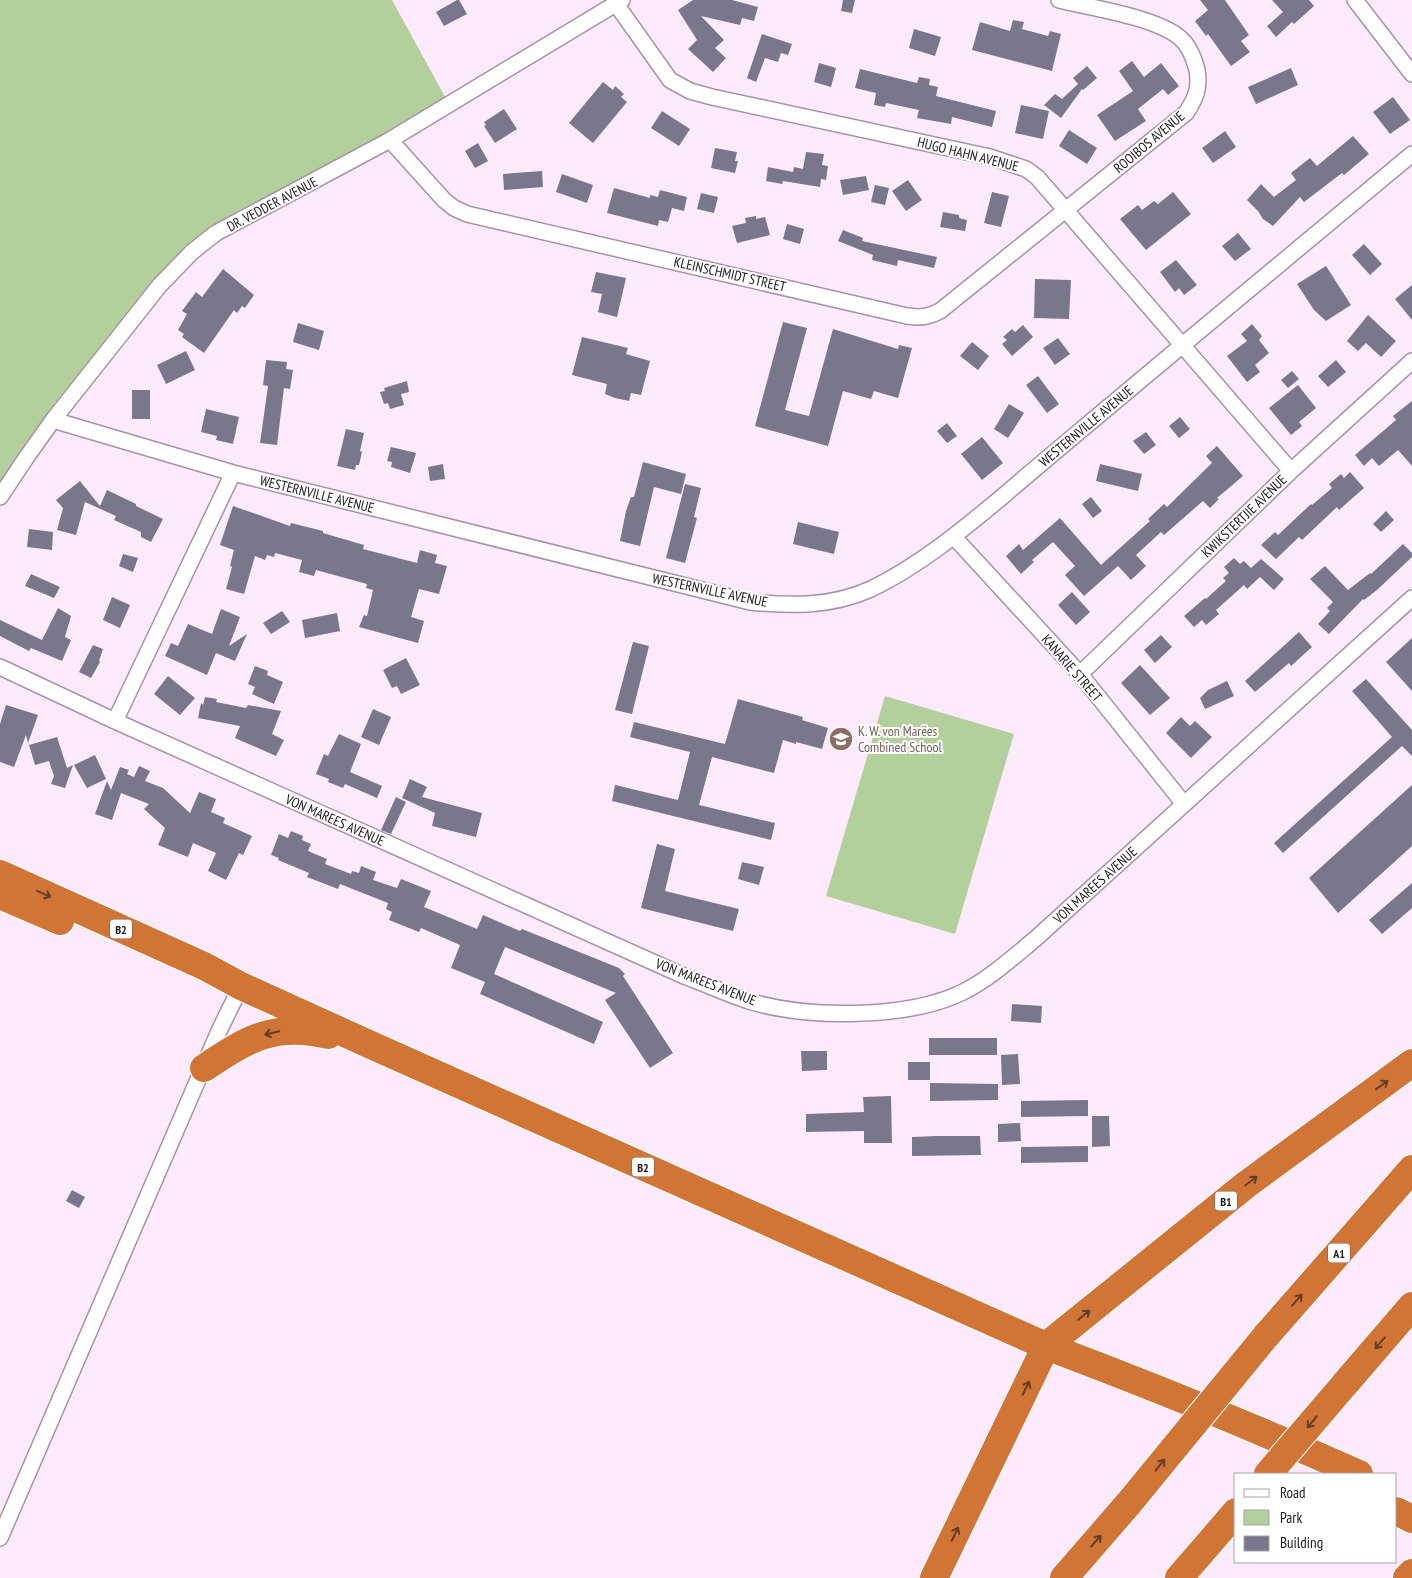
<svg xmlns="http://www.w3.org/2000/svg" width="1412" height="1578" viewBox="0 0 1412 1578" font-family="'PT Sans Narrow',sans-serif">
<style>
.green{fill:#b3d09c}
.building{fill:#78778c}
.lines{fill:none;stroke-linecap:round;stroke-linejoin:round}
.street-casing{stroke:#a693a5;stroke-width:18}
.highway-casing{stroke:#fff;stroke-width:30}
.street{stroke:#fff;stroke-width:15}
.highway{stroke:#d07535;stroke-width:28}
.highway-bridge-casing{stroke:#fff;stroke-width:30;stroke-linecap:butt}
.highway-bridge{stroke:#d07535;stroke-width:28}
.oneway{stroke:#653d27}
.labels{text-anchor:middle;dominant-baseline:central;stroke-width:4;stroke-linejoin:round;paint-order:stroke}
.shield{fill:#fff;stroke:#625d62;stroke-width:1}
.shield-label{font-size:12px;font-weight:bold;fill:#1e171e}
.street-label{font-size:14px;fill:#1e171e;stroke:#fff}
.education-label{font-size:14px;fill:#785e54;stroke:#fff;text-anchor:start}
</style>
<rect width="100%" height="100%" fill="#feeafd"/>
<path class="green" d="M0,0H392L449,104L192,252L0,497Z
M885,696L1014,734L955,934L826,896Z"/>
<path class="building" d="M457,0H459L467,14L444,26L436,12Z
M693,0H732L758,7L754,21L742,18L740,25L701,16L724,40L715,48L726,58L713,72L688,49L697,40L678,10Z
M843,0H855L852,13L841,11Z
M1200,0H1225L1249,35L1241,41L1250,52L1231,66L1208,34L1206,36L1195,21L1208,10Z
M1272,0H1309L1314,6L1294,24L1292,22L1276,37L1267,26L1283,12Z
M1013,20L1024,22L1022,29L1048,36L1050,31L1061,34L1052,71L972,50L980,22L1010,31Z
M914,29L941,37L935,56L909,48Z
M762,34L792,44L788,55L781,53L778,62L765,58L756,82L747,78Z
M1132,61L1144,77L1161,63L1179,86L1168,95L1163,89L1138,109L1146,121L1115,141L1097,115L1133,91L1119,71Z
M819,63L836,68L831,87L814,82Z
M1087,66L1097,78L1083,90L1082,89L1061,118L1044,105L1055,94L1062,99L1078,84L1073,78Z
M1291,68L1298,85L1256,104L1248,87Z
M860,69L917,83L919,77L930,79L929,85L938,87L936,96L996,111L992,127L952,117L951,124L917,118L919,110L886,103L885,107L874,105L876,93L855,88Z
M603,82L613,90L615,86L624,94L621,97L627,102L593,143L569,123Z
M1393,97L1410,120L1390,134L1373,112Z
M1021,105L1049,111L1043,139L1015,133Z
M504,109L517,129L495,143L484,126L486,125L484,122Z
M662,111L690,129L679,146L651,128Z
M1069,130L1097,148L1087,164L1059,146Z
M1225,131L1236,147L1213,163L1202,148Z
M1353,136L1369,154L1344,175L1342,173L1304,202L1300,197L1273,226L1263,219L1258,211L1247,200L1261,184L1274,197L1296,180L1291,173L1310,158L1317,166Z
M478,143L488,161L475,168L465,151Z
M715,148L737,152L735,161H738L735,173L711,168Z
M806,152L824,154L822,165L828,166L826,180L821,179L820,187L783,181L782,184L766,181L768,167L793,172L794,167L803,169Z
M542,171L543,187L504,190L503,174Z
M562,174L593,185L587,203L556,192Z
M866,176L869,190L843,195L840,180Z
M908,180L922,200L906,211L892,191Z
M875,185L889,188L885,205L871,202Z
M614,188L650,198V195L658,197L660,190L687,197L684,211L672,208L668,222L659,220L658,226L607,213Z
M992,192L1009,196L1001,227L984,223Z
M1173,192L1191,214L1146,250L1120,219L1138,205L1142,210L1154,201L1158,204Z
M701,193L718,197L714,213L697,209Z
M943,212L959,215V218L967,220L965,231L940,227Z
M756,216V219L765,217L770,235L737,243L732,226L746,223L745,218Z
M787,224L804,229L800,244L783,239Z
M843,230L863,238L862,241L937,257L934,268L898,260L897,266L872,260L873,255L838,241Z
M1238,233L1251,249L1235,261L1222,246Z
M1364,244L1382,264L1370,275L1352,255Z
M1176,260L1197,285L1184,295L1179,288L1175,292L1160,272Z
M1326,266L1351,305L1326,321L1314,310L1297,284Z
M223,269L254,295L245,308L242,306L237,313L234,310L204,353L182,337L184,334L178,330L187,314L182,311L196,292L202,297Z
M596,272L626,278L617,317L598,312L602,294L591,292Z
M1035,279L1071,280L1069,319L1034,318Z
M1412,285V320L1395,299Z
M1368,315L1396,341L1381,357L1366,343L1358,351L1347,341Z
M783,322L807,328L785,410L809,416L833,329L898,349L899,345L912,348L898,398L874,391L871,399L843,391L828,446L755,426Z
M298,323L324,331L319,350L293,342Z
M1252,324L1262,336L1259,340L1269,353L1255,365L1260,372L1247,382L1227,356L1247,341L1241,334Z
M1023,325L1033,337L1012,356L1002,344L1007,340L1003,337L1012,329L1015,332Z
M582,337L628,348L626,354L650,361L641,395L631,393L629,401L615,398L605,394L607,384L572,375Z
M1058,338L1070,354L1055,365L1043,348Z
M972,342L989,356L978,370L960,356Z
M186,351L195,370L166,384L157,365Z
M266,360L287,362L286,369L293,370L290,389L284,388L277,445L260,443L268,386L263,385Z
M1336,360L1346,372L1328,387L1318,376Z
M1292,371L1299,379L1288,388L1281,380Z
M1038,376L1059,404L1047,413L1026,385Z
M407,381L409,392L401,394L404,405L390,409L388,403L384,404L380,392L385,391L384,388Z
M1298,385L1316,408L1299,422L1302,426L1291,435L1269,408Z
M132,390H150V419H132Z
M1412,401V466L1398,450L1379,466L1372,458L1364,466L1355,455L1396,420L1393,416Z
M1009,404L1024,413L1008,438L994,429Z
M206,409L239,417L233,444L216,440L217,436L201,432Z
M1180,417L1190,429L1179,438L1169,426Z
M947,423L957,436L947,443L937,431Z
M346,429L364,433L360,451L362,452L359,465H356L355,470L337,466Z
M1146,432L1156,445L1144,454L1133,441Z
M982,437L1003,463L982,480L961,454Z
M1217,446L1243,476L1217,498L1219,499L1210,508L1203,501L1164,535L1161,532L1136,555L1146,566L1131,580L1118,566L1084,596L1065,575L1075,566L1053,542L1032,560L1034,562L1021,574L1006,556L1019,544L1023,550L1060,518L1101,565L1150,521L1148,519L1164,504L1167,507L1212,463L1206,456Z
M391,447L416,453L410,473L391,467L392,462L387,461Z
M643,462L686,474L681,494L654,487L640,546L620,541L626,511L631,497H634Z
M443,464L445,479L430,481L428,467Z
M1100,464L1142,474L1138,491L1096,481Z
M1350,472L1364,488L1339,510L1337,507L1302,540L1299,537L1276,559L1261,545L1275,532L1278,535L1311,504L1312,505L1332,488L1329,484L1341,474L1344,478Z
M80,481L100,506L107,490L136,504V506L163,519L151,542L141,537V532L114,520L116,516L85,502L76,535L57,530L63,508L56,500Z
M685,484L701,488L694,517L697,518L685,563L666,558Z
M1091,497L1102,511L1093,518L1082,504Z
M233,506L290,526L291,523L323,531V533L364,545L363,549L417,563L420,550L437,555L435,563L447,566L439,594L419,589L411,617L424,621L418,643L359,627L364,615L367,616L373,590L366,588L367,584L316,570L314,576L299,572L302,560L275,553L274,557L267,555L265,560L255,556L244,594L226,589L232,567L230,566L234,550L220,545Z
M1386,511L1394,520L1381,532L1373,524Z
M798,522L839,532L834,554L793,544Z
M29,529L53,532L52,550L27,547Z
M1403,544L1412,553V557L1377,590L1364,600L1363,599L1329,634L1318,624L1330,611L1327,608L1333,602L1310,579L1325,566L1348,590L1370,573L1371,574Z
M123,554L138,558L133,572L119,566Z
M1234,558L1240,564L1244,561L1251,568L1261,559L1284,579L1274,590L1260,577L1247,589L1244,585L1216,610L1219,614L1206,625L1202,620L1194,627L1184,616L1205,598L1206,599L1226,581L1223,578L1229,573L1224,567Z
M31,574L60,587L54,598L25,586Z
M1072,592L1090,612L1076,625L1058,605Z
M112,597L130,605L120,628L103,620Z
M58,608L71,616L65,637L71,640L62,661L31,648L29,651L0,636V620L42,640Z
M221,609L240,617L229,646L247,634L235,661L216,653L207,675L165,656L171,643L178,646L188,624L212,634Z
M282,611L290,622L271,634L263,623Z
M337,613L340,631L305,638L302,620Z
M1299,632L1312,647L1291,666L1289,663L1255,692L1245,681Z
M1161,635L1172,647L1155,663L1144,650Z
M1412,638V691L1386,662Z
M633,642L649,646L632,714L615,710Z
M93,645L103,649L99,661L100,662L91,678L79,672Z
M406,658L420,685L401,694L397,686L392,688L383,670Z
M1140,665L1170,698L1150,715L1121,683Z
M255,666L268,671L267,675L283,682L274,704L252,694L255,687L248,684Z
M168,676L195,698L180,715L154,694Z
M1366,679L1412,730V756L1402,746L1283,853L1274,843L1392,737L1352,691Z
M1227,681L1234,696L1205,709L1200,698L1208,690Z
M205,697L217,699L216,702L246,708L248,705L281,711L272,734L284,740L276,756L235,738L240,726L198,718L201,703L203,705Z
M738,699L803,717L802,720L828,728L822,749L796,742V744L783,740L774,773L712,757L699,805L775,823L771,840L612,801L615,785L678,800L690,752L630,737L634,722L725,744Z
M6,705L38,715L28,743L26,735L14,767L0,762V724Z
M373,709L391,717L379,745L361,737Z
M1181,717L1190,726L1195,721L1212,737L1191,758L1166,733Z
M339,734L361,744L350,772L382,786L377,798L345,784L343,788L328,782L329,779L316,774L324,754L328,756Z
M57,737L67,768L73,765L65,788L51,784L54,776L49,761L35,765L29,745Z
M95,755L106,779L87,788L74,765Z
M139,766L150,771L145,781L163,788L190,813L199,792L216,799L211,812L225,818L223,823L252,836L243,855L239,853L226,880L208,871L216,853L193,843L188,857L158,845L165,828L144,809L149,804L121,793L112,820L95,814L107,781L111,790L120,767L129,770L127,774L134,777Z
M410,779L427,787L422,797L482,813L476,837L432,826L435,813L402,798Z
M1412,785V846L1338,913L1309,878Z
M396,797L406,802L391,834L381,830Z
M291,831L303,836L302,840L311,844L308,851L327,859L325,864L351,874L352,871L359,873L361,866L376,872L373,880L397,888L401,879L431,891L424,907L477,929L483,915L520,931L522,929L619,968L625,974L623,976L673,1053L650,1068L605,1000L616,993L505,947L494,974L603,1022L594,1044L480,994L485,982L451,968L460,945L421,928L419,932L389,920L392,912L386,909L388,903L340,884L338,889L307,877L309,873L278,860L279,858L271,855L279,834L288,838Z
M657,844L675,849L665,891L739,909L733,931L641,908Z
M742,862L764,867L759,885L738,879Z
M1412,883V908L1382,934L1369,920Z
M1012,1004L1042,1006L1041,1023L1011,1021Z
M929,1038H997V1055H929Z
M801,1051H827V1070L802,1071Z
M1018,1054L1020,1084L1002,1085L1001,1055Z
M908,1062H930V1080H908Z
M930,1083L998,1084V1100L930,1101Z
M891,1096L892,1143H864V1131L806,1132V1114L864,1112L863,1097Z
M1088,1100V1116L1021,1117V1101Z
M1092,1116H1109L1110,1146L1092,1147Z
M1020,1123L1021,1141L998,1142V1124Z
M937,1136H980L981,1155L912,1156V1137Z
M1088,1146V1162L1021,1163V1147Z
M72,1190L85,1197L79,1208L66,1201Z"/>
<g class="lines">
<g class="street-casing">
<path id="street" d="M1355,0L1412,74
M616,4L670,80L690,91L712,97L990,157L1026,169L1037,177L1291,471
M390,140L444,200L454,208L467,214L907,316C920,318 928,317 940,311L1186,113C1196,98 1200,88 1197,70C1194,58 1189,45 1179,37C1154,17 1092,8 1059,0
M53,420L233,473L750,602C791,606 831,607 871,589C919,566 961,531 1002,497C1032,471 1062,446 1093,420C1199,331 1305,243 1412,154
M0,497L26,458L53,420L160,285L192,252L216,233L390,140L622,0
M954,537L1080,674L1184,804
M0,667L115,721L684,976C706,984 727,994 749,1001C807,1019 908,1019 963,992C989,979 1011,959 1034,940L1412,598
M1080,674L1291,471L1412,361
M115,721L233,473
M0,1538L219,1031L241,986"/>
</g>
<g class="highway-casing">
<path id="highway" d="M0,874L204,966L241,986L371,1045L1046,1346C1152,1386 1256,1428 1359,1474
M0,895L60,921
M204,1068C247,1039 275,1022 328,1035
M1265,1337L1412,1169
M1344,1385L1412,1306
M1396,1511L1412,1519
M934,1578L1046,1346L1247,1184L1412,1063
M1064,1578L1129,1503
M1179,1578L1236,1512
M1407,1578L1412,1573"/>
</g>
<use href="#street" class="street"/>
<use href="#highway" class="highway"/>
<g class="highway-bridge-casing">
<path id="highway-bridge" d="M1268,1474L1344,1385
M1129,1503L1265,1337"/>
</g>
<use href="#highway-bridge" class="highway-bridge"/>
</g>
<defs><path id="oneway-shaft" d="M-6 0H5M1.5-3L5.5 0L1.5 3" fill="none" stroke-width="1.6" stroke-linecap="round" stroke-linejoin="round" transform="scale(1.25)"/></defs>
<g class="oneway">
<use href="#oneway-shaft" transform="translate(44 894) rotate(24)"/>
<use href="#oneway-shaft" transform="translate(272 1033) rotate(167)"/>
<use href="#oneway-shaft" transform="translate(1382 1085) rotate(-36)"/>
<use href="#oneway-shaft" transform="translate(1251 1181) rotate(-37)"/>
<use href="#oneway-shaft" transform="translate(1297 1300) rotate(-49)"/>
<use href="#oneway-shaft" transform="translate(1084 1315) rotate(-39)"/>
<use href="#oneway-shaft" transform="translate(1380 1343) rotate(131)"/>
<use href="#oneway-shaft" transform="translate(1026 1388) rotate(-64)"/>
<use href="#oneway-shaft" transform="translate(1312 1422) rotate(130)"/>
<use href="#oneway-shaft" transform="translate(1160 1465) rotate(-51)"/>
<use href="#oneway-shaft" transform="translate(955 1534) rotate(-64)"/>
<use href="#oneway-shaft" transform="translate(1096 1541) rotate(-49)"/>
</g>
<defs>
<g id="school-disc" transform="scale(1.25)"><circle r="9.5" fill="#8d6e63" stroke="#fff"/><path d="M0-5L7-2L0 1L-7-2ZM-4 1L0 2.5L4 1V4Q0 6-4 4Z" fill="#fff"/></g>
</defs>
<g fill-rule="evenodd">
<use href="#school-disc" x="841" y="739"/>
</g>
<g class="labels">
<g class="shield">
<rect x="110" y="919.5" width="22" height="19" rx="4"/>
<rect x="632" y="1157.5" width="22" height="19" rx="4"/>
<rect x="1215" y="1191.5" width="22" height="19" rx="4"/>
<rect x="1328" y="1243.5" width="22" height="19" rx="4"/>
</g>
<g class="shield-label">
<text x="121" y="929">B2</text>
<text x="643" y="1167">B2</text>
<text x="1226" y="1201">B1</text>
<text x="1339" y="1253">A1</text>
</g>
<g class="street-label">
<text transform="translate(1149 142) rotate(-40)">ROOIBOS AVENUE</text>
<text transform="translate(968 154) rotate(14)">HUGO HAHN AVENUE</text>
<text transform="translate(272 204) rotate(-28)">DR. VEDDER AVENUE</text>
<text transform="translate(730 274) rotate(13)">KLEINSCHMIDT STREET</text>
<text transform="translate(1086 426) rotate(-40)">WESTERNVILLE AVENUE</text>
<text transform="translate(317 494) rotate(14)">WESTERNVILLE AVENUE</text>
<text transform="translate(1244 516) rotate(-44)">KWIKSTERTJIE AVENUE</text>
<text transform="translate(710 590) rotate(12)">WESTERNVILLE AVENUE</text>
<text transform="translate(1072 668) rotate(49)">KANARIE STREET</text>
<text transform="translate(335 820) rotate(24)">VON MAREES AVENUE</text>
<text transform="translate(1095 885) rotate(-42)">VON MAREES AVENUE</text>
<text transform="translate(706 982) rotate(21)">VON MAREES AVENUE</text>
</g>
<g class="education-label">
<text x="858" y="731">K. W. von Marëes<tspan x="858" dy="16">Combined School</tspan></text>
</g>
</g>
<rect x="1234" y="1473" width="162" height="90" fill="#ffffff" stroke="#a5a2a5"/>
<rect x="1244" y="1489" width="25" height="8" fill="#ffffff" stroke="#a5a2a5"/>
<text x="1280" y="1498" font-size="15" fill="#1e171e">Road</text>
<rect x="1244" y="1510" width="25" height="15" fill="#b3d09c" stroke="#a5a2a5"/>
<text x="1280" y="1523" font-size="15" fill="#1e171e">Park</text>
<rect x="1244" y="1536" width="25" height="15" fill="#78778c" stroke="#a5a2a5"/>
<text x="1280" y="1548" font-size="15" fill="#1e171e">Building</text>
</svg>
